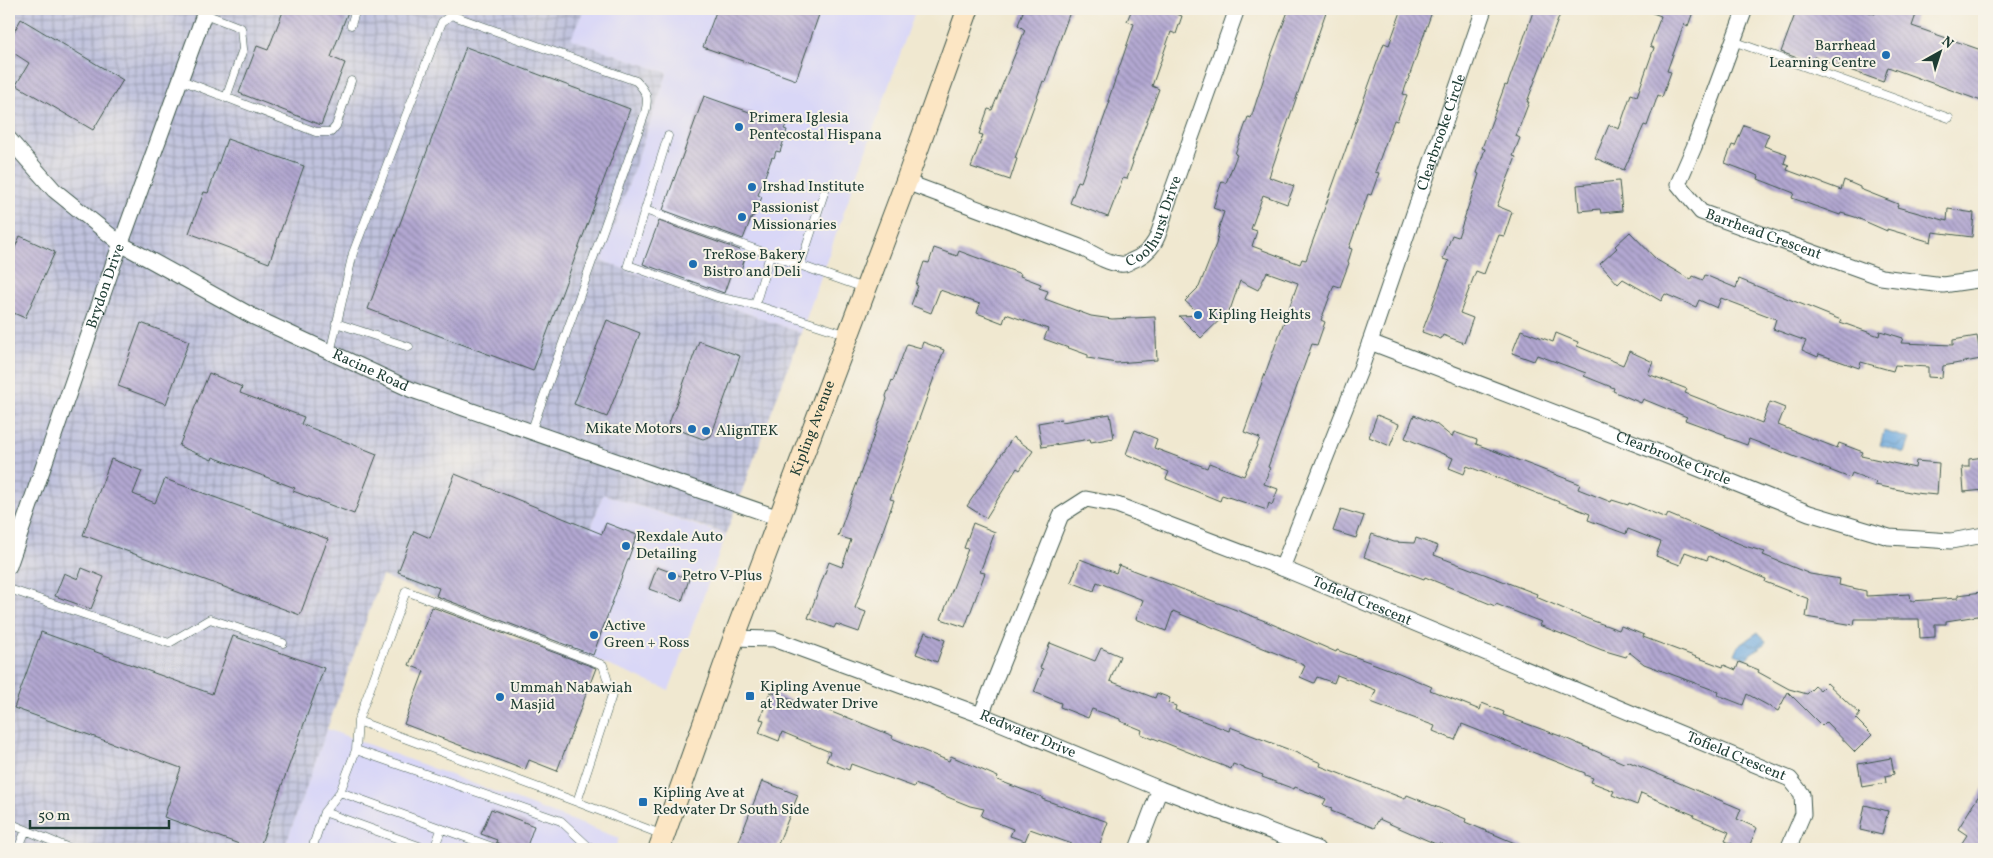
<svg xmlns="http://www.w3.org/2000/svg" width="1993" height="858" viewBox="0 0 1993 858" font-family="Vollkorn,serif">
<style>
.built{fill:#d9d7f7}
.industrial{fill:url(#industrial-grid)}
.water{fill:url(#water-waves);stroke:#467389}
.building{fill:url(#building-back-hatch)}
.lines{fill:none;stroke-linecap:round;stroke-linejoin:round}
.lane-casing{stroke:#3e574b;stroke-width:9}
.street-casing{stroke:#3e574b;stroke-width:17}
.secondary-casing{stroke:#3e574b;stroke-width:23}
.lane{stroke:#fff;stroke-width:8}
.street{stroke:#fff;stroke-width:15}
.secondary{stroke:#fce6c4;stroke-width:21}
.poi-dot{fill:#1f6fb2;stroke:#f7f3e8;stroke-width:2}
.labels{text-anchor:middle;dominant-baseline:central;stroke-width:4;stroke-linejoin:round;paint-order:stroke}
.poi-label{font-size:15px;fill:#1f3d34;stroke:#f7f3e8;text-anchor:start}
.street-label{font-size:15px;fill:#1f3d34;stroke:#f7f3e8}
</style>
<defs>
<pattern id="industrial-grid" width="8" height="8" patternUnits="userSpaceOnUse" patternTransform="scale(1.25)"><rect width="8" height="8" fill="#c0c2dd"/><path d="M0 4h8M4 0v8" fill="none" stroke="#9b9fb4"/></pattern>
<pattern id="water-waves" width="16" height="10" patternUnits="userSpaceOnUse" patternTransform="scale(1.25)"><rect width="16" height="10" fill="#6da9de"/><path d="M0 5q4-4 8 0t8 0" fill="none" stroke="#598bb5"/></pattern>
<pattern id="building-back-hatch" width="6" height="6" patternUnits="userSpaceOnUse" patternTransform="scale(1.25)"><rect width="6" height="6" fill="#b2a7d1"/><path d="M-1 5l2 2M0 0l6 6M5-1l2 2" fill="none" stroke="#9089aa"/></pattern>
</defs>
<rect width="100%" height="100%" fill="#f7f3e8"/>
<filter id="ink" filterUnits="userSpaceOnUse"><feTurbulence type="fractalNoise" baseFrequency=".02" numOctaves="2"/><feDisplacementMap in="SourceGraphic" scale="10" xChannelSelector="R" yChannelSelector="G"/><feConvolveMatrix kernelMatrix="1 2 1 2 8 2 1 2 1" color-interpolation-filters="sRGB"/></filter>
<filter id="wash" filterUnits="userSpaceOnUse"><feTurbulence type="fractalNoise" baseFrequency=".0096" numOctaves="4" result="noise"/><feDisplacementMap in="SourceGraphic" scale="20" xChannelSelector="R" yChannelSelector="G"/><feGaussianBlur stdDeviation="1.12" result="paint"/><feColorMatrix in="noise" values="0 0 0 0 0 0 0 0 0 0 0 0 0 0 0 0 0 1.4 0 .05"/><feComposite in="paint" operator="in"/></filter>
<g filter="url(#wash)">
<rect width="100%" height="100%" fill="#f0e8d0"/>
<path class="built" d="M584,9H916L801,333L602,261L667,73L570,39Z
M603,494L726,535L669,690L551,642Z
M327,729L619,838L615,849H284Z"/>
<path class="industrial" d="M9,9H584L571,39L667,73L602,261L801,333L726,534L603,494L551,642L382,576L284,849H9Z"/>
<path class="water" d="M1884,431L1910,439L1905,453L1880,445Z
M1758,632L1766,641L1765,644L1750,654L1746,659L1735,654L1739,645Z"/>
<g id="blocks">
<path class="building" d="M284,9H349L331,57L345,63L321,125L239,93L257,46L268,50Z
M717,9H821L796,80L703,47Z
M1024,9H1071L1045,82L1043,81L1015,158L1017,159L1010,180L971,167L983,135L979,134L988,109L992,110L1025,30L1018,25Z
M1132,9H1163L1182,16L1176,34L1171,32L1152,86L1159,89L1132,161L1133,162L1127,179L1123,178L1108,217L1070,203L1078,181L1081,182L1110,101H1108L1134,24L1127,21Z
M1289,9H1327L1269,177L1294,186L1287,204L1263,195L1251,229L1257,231L1252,246L1300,264L1302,259L1306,260L1384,43L1389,45L1402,9H1433L1403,94L1407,95L1397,121L1394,120L1375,172L1379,173L1371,195L1368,194L1349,248L1352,249L1348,262L1349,263L1340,287L1334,285L1321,320L1325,322L1317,345L1312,344L1268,467L1270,468L1264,484L1278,489L1272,505L1269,503L1267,510L1222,495L1220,501L1166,479L1169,472L1126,454L1135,430L1157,439L1154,448L1207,468L1209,463L1244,476L1260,438L1244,432L1298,283L1267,272L1258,290L1240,281L1230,310L1201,338L1179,316L1201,315L1185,301L1199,287L1216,244L1219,230H1218L1224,212L1213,208L1222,181L1226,183L1237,155L1235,154L1248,117L1251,118L1271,56Z
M1534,9H1562L1527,102H1529L1516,136L1520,138L1513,156L1516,157L1497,206L1512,212L1504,236L1499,235L1484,274L1476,271L1460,313L1473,318L1464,343L1443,335L1441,339L1422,332L1449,261L1443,259L1452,235L1458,237L1479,174L1477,173L1485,149L1482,148L1505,85L1507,86Z
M1647,9H1694L1688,26L1684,24L1667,71L1671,72L1662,97L1658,95L1647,126L1644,125L1624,170L1595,158L1609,125L1619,129L1631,94L1637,96L1654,48L1650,46L1661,16L1647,11Z
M1797,9H1861L1875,14L1877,9H1918L1912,26L1984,51V102L1888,67L1883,82L1814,57L1811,63L1781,52Z
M21,19L123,80L93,130L16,85L29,63L9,50V41Z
M466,47L630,109L533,371L368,309Z
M704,96L786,125L784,129L787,130L780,152L776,151L774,158L772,157L758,195L762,197L754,216H752L743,239L663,210Z
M1744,125L1769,134L1764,146L1787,154L1784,163L1789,165L1787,170L1841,190L1844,180L1860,187V189L1898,204L1897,207L1947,221L1948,209L1974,213L1972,237L1933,232L1931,242L1887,229V231L1855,217L1841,213L1840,215L1792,198L1794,193L1758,179L1759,176L1725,163L1732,145L1735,146Z
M227,139L304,166L269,263L189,233L204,192L208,193Z
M1619,181L1622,211L1601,213L1600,209L1579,211L1577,185Z
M659,221L740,250L738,256L745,258L739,276L731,273L724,293L643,264Z
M1630,232L1657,260L1691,280L1693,276L1703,280L1705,275L1736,288L1739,279L1841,320L1840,322L1879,336L1880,331L1903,338L1901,343L1953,345V340L1977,336L1981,359L1943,366L1942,378L1928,377V367L1895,365L1893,371L1861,362L1859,368L1819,354L1818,357L1802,350L1806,341L1773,329L1776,319L1721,298L1717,308L1699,300L1696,307L1665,294L1661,301L1623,279L1618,284L1600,264L1617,248L1615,246Z
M20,236L55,252L25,318L9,311V262Z
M934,248L957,256L959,251L1021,274L1020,276L1041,284L1039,288L1048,291L1045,299L1091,316L1112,319L1155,317L1157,360L1116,363L1088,358V355L1044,339L1048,329L1006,314L1003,323L977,313L980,304L940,290L931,313L911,305L918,286L916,285L924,262L929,263Z
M607,320L640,333L607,417L574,404Z
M141,323L189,341L166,404L118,386Z
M1521,330L1553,342L1556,333L1578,342L1577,346L1623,365L1629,351L1653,362L1648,374L1687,389L1685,393L1762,423L1770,402L1785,408L1778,425L1837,448L1839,443L1863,452L1861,456L1915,468L1916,461L1939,463L1937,495L1915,493L1875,485L1876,482L1852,473L1850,478L1749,439L1747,445L1725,437L1726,435L1685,420L1687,417L1643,399L1641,403L1613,391L1614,388L1584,376L1586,373L1537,355L1534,361L1512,353Z
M699,341L740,356L711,436L703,439L668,426Z
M923,342L944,350L890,499L894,500L855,608L866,612L859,632L836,624L834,628L808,618L829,562L842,567L851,540L838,536L887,399L886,396L892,380L893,381L907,344L921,348Z
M209,373L242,387L240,393L304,417L301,424L377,454L354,514L293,491L295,488L213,457L212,460L179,446Z
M1110,414L1114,438L1091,442L1090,439L1042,447L1038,423L1061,419L1062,422Z
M1377,415L1399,424L1390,446L1369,437Z
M1414,415L1436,424L1452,437L1454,432L1477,440L1476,444L1580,484L1578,489L1611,502L1612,500L1628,505L1629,503L1666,518L1668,514L1745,546L1765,552L1763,555L1810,574L1840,579L1839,585L1866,591V596L1910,594L1911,601L1958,598V595L1982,592L1984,615L1946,621V624H1935V637L1920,638L1919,619H1855L1854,625L1806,617L1809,599L1765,582L1766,579L1709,556L1707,560L1685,552L1680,565L1656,556L1661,542L1628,529L1626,534L1588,520L1590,514L1467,466L1464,474L1449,468L1453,458L1405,438Z
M1013,437L1033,451L1020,470L1017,468L986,518L967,506Z
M1984,457V490L1964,492L1962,467H1969V459Z
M111,459L142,471L133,494L155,503L165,479L328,539L300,615L83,535Z
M455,474L602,534L606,523L637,535L593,655L436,596L439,588L398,572L414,531L430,538Z
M1341,509L1364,516L1356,538L1333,531Z
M973,523L995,532L980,572L985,573L965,627L941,619L968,549L964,548Z
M1372,534L1394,542L1414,543L1416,538L1438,546L1434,555L1537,594L1536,597L1588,619L1619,630L1621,626L1644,635L1643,637L1723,667L1724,665L1736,670L1739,662L1759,670L1758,672L1789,689L1807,694L1815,686L1820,690L1827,683L1860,714L1856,719L1872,735L1855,752L1826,722L1822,726L1788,692L1778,711L1747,694L1743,705L1718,695L1719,692L1644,664L1629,652L1626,657L1602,650L1539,625L1541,622L1496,604L1495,606L1425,577L1424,579L1364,557Z
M1080,559L1116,573L1119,565L1265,621L1336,652L1337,650L1399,673L1432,687L1430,690L1480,710L1482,703L1504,712L1503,715L1560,736L1626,764L1627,761L1741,809L1737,819L1757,828L1748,849H1745L1725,841L1729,832L1693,817L1694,815L1641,793L1637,805L1612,795L1614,791L1591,782L1593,778L1585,775V773L1462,724L1455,740L1433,731L1435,726L1371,702L1376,690L1337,675L1334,683L1317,677L1314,683L1300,677L1305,666L1295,661L1173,611L1166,631L1136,619L1143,600L1097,582L1094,591L1071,582Z
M657,567L689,579L682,601L649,589Z
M82,568L104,577L91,609L55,596L64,573L78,579Z
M432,607L596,668L557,771L529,760L525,770L404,724L424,671L409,665Z
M41,632L212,694L233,636L324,668L259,849H253L164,817L181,768L14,708Z
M925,632L945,640L937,662L916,654Z
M1050,643L1095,661L1101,648L1120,656L1110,681L1155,698L1157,693L1170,698L1168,703L1176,706L1175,710L1229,731L1230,727L1290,750L1321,763L1320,766L1405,799L1407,795L1466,819L1465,822L1529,849H1454L1439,843L1438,845L1379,819L1374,828L1331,811L1332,808L1323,805L1326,799L1295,787L1294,789L1262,777L1263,775L1233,764L1231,769L1153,738V739L1141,734L1142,730L1120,721V719L1092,709L1088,718L1060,707L1061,703L1034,692L1043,669L1040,668Z
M770,692L813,708L814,705L844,717V716L893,736L892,738L949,761L951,756L998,777L997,780L1042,797V799L1108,822L1098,849H1070L1072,844L1030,829L1025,841L1010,836L1013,829L981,816L984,809L970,806L915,784L914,787L851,764L849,770L826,761L830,752L782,732L779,741L759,733L764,720L760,719Z
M1891,758L1894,774L1885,776L1886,783L1862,787L1858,764Z
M762,781L798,795L776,849H736Z
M1984,787V849H1958L1967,835L1958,829Z
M1865,805L1888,811L1882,835L1860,830Z
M491,809L534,826L526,849H509L496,842L497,840L481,834Z"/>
</g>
</g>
<g filter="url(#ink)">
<use href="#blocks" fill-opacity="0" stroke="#3e574b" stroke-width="1"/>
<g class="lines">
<g class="lane-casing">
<path id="lane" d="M205,14L241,28L243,49L226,98
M351,25L356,9
M1733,41L1949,118
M181,80L316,132H331L336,126L351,81
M668,136L645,210L864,288
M645,210L628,265L717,297L755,305L848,335
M800,266L825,190
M755,305L770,255
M336,323L409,347
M330,353L353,253L442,22L451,15L636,81C647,92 649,98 645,113L531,432
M9,589L169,643L210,619L283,643
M356,750L358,721
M340,792L498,849
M577,802L358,721L406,591L603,665L612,695L577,802L663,835
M324,812L427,849
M9,823L71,849
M18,849L26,830
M312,849L324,812L340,792L356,750L561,821L591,849
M434,849L441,830"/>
</g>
<g class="street-casing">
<g id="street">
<path id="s1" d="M1745,9L1694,147L1678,184L1701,212L1881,277L1943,285L1984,279"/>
<path id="s2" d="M9,139L54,190L121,244L254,317L412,390L779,518"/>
<path id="s3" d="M906,182L1080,247C1092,253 1106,263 1120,264C1124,265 1128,263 1131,261C1156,252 1160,232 1166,208L1237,9"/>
<path id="s4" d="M1370,342L1655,451L1809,513L1889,537L1951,541L1984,535"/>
<path id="s5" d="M9,566L113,265L206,9"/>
<path id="s6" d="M1282,568L1361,368L1484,9"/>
<path id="s7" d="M734,638L774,639L981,715L1160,789L1317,849"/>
<path id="s8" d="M981,715L1061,515L1086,499L1117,505L1282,568L1790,779L1802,794L1803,814L1788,849"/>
<path d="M1137,849L1160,789"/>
</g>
</g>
<g class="secondary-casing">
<g id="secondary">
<path id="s9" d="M659,849L734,638L906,182L968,9"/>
</g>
</g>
<use href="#lane" class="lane"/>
<use href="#street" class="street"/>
<use href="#secondary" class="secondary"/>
</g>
</g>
<g class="poi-dot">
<circle cx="1886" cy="55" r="5"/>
<circle cx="739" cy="127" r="5"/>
<circle cx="752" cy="187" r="5"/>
<circle cx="742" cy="217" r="5"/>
<circle cx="693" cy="264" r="5"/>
<circle cx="1198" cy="315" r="5"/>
<circle cx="692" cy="429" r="5"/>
<circle cx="706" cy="431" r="5"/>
<circle cx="626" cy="546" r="5"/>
<circle cx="672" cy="576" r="5"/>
<circle cx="594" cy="635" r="5"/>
<rect x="745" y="691" width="10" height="10" rx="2.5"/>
<circle cx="500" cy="697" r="5"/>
<rect x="638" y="797" width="10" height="10" rx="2.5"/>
</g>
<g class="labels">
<g class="poi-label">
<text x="1876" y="46" text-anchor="end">Barrhead<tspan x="1876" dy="17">Learning Centre</tspan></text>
<text x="749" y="118">Primera Iglesia<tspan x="749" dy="17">Pentecostal Hispana</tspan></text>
<text x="762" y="187">Irshad Institute</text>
<text x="752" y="208">Passionist<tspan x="752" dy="17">Missionaries</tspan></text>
<text x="703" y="255">TreRose Bakery<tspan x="703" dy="17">Bistro and Deli</tspan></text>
<text x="1208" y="315">Kipling Heights</text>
<text x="682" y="429" text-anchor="end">Mikate Motors</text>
<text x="716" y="431">AlignTEK</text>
<text x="636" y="537">Rexdale Auto<tspan x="636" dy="17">Detailing</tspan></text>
<text x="682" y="576">Petro V-Plus</text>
<text x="604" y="626">Active<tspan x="604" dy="17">Green + Ross</tspan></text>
<text x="760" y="687">Kipling Avenue<tspan x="760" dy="17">at Redwater Drive</tspan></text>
<text x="510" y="688">Ummah Nabawiah<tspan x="510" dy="17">Masjid</tspan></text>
<text x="653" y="793">Kipling Ave at<tspan x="653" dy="17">Redwater Dr South Side</tspan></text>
</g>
<g class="street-label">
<text stroke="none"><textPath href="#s6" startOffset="464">Clearbrooke Circle</textPath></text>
<text stroke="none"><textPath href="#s3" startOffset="289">Coolhurst Drive</textPath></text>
<text stroke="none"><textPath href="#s1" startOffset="290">Barrhead Crescent</textPath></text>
<text stroke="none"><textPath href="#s5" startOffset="296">Brydon Drive</textPath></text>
<text stroke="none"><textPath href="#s2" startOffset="434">Racine Road</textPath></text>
<text stroke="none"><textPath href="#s9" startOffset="448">Kipling Avenue</textPath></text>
<text stroke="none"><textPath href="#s4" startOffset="325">Clearbrooke Circle</textPath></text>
<text stroke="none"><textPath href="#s8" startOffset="540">Tofield Crescent</textPath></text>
<text stroke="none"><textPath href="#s7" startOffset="311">Redwater Drive</textPath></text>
<text stroke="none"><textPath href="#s8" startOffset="945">Tofield Crescent</textPath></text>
</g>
</g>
<rect width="1993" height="858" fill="none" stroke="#f7f3e8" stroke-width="30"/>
<g transform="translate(1940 52) rotate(39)" stroke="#f7f3e8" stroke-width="4" paint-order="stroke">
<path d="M0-4L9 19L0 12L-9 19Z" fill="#1f3d34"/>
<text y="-8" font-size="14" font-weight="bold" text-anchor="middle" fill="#1f3d34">N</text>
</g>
<path d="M30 820v8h139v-8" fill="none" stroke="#1f3d34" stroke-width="2.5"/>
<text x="38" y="820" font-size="15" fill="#1f3d34" stroke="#f7f3e8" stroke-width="4" paint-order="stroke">50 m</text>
</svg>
